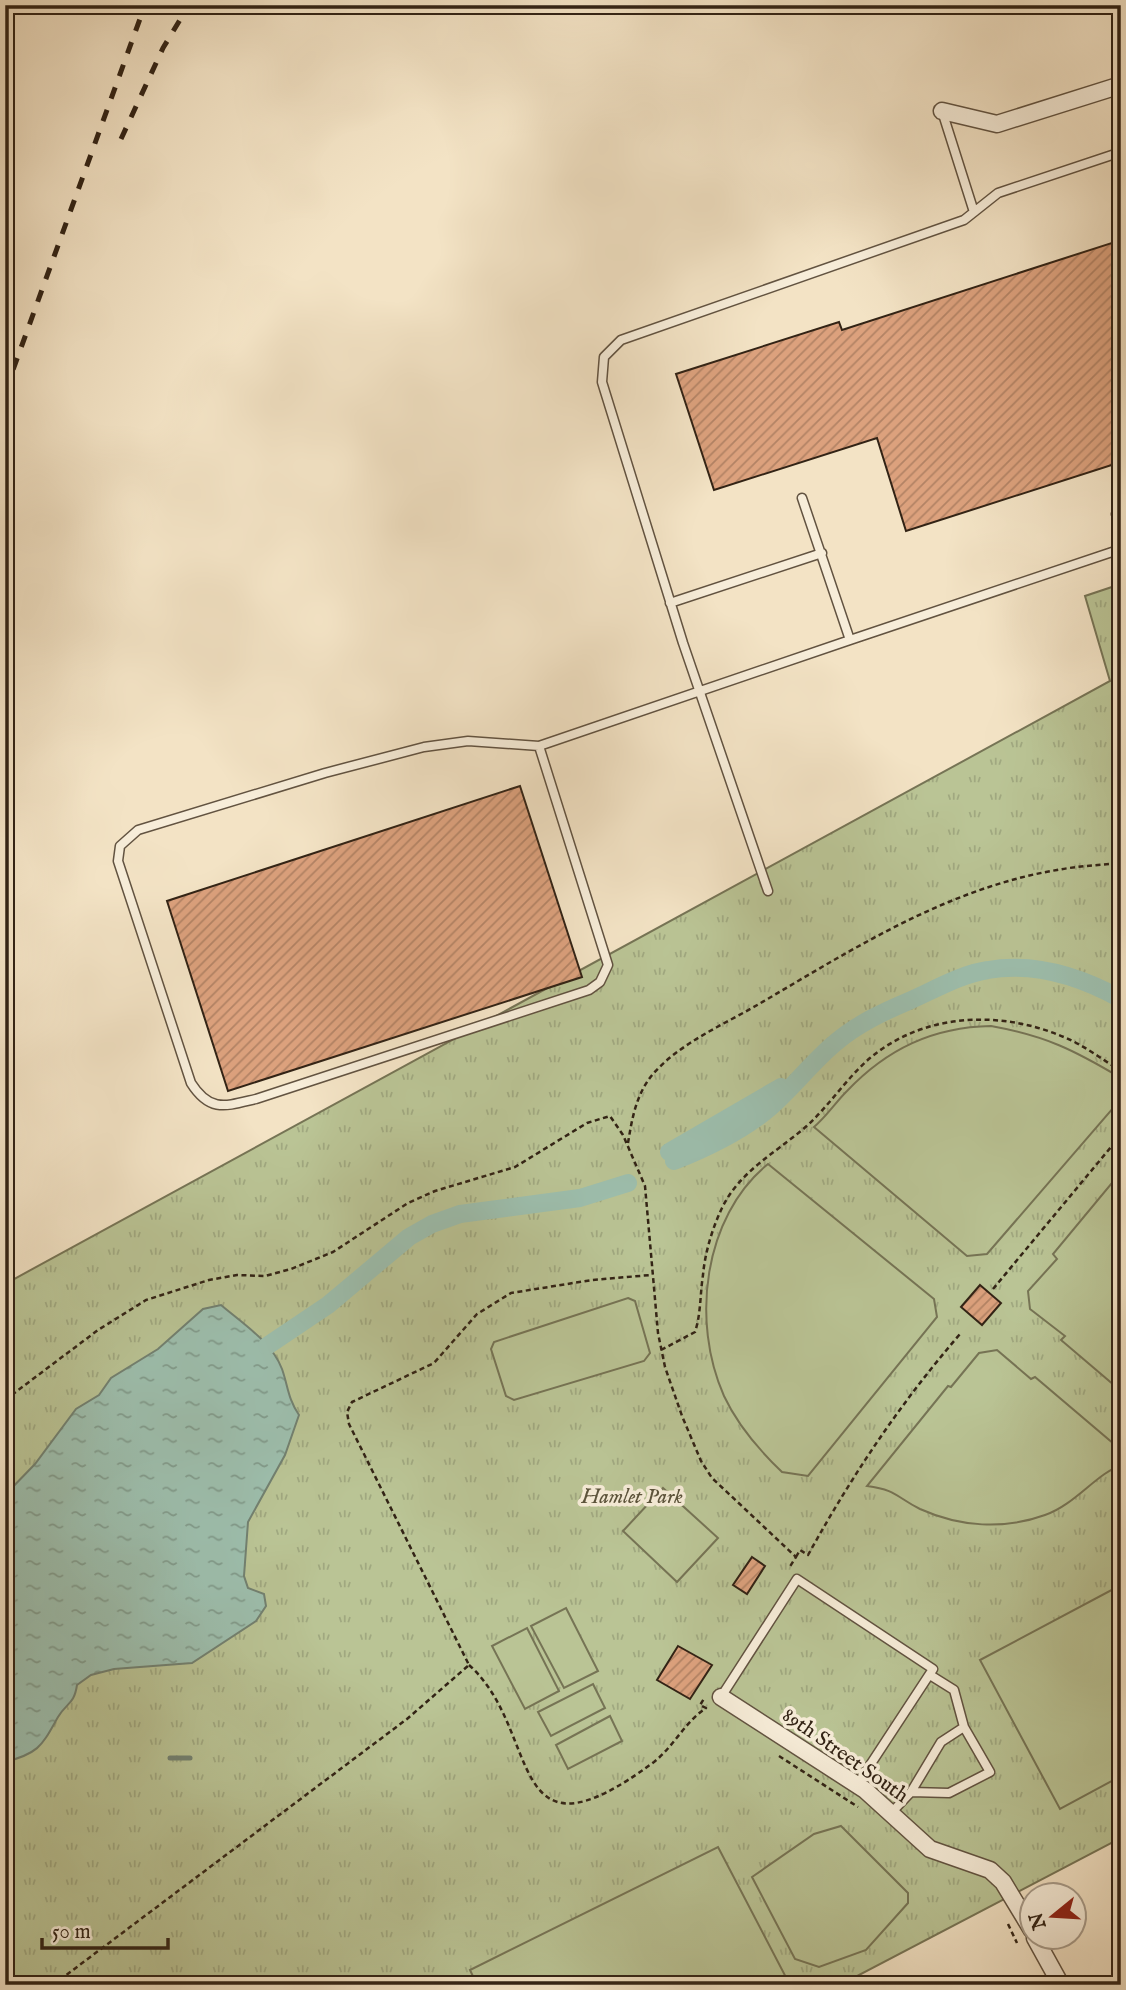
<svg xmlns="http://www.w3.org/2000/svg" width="1126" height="1990" viewBox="0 0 1126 1990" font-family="'IM FELL English',serif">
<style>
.park{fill:url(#park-tufts);stroke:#767455;stroke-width:2}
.pitch{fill:#bac495;stroke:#767455;stroke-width:2}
.water{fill:url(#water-ripples);stroke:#728171;stroke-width:2}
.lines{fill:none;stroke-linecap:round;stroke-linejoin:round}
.stream{stroke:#728171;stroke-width:5}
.canal{stroke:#9dbfae;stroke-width:18}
.building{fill:url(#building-hatch);stroke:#322315;stroke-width:2}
.service-casing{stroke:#625341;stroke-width:11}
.minor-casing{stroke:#625341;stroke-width:19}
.path{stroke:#322315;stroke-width:2.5;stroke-dasharray:5 3.5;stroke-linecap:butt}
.service{stroke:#f7edd9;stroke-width:8}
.minor{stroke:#f7edd9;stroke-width:16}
.rail{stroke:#322315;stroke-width:5;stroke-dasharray:12 12;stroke-linecap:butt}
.labels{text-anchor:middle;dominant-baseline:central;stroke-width:7;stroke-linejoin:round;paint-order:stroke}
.park-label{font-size:21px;font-style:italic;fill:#5b533b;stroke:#f7edd9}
.street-label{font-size:21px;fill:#322315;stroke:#f7edd9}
</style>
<defs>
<pattern id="park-tufts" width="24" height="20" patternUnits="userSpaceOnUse" patternTransform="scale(1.75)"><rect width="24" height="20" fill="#bac495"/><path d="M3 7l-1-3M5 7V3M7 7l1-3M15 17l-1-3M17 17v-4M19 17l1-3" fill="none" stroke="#a0a880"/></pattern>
<pattern id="water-ripples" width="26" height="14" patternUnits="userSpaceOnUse" patternTransform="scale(1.75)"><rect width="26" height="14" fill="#9dbfae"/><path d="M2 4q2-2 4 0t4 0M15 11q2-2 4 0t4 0" fill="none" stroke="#819b8c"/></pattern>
<pattern id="building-hatch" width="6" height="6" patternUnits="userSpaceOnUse" patternTransform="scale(1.75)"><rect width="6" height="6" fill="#dca17d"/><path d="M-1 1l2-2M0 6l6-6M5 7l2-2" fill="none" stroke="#b38365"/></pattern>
</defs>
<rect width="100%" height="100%" fill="#f3e3c5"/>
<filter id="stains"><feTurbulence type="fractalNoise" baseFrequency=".00286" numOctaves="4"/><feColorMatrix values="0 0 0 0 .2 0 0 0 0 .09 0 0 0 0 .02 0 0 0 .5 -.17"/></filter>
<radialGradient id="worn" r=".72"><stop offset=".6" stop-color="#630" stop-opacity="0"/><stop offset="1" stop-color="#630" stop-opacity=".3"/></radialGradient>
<path class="park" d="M1121,584V1838L840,1985H5V1284L1110,681L1085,596Z"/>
<path class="pitch" d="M991,1026C1046,1036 1074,1050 1121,1078V1099L987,1254L967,1256L814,1127C827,1116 835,1103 847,1091C887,1049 933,1027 991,1026Z
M768,1164L934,1299L937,1317L808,1476L782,1472C759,1450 738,1426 724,1396C691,1322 703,1217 768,1164Z
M1121,1172V1391L1061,1340L1065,1336L1030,1309L1028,1291L1057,1259L1053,1254Z
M628,1298L635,1301L650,1353L644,1361L514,1400L506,1396L491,1349L494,1342Z
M997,1350L1031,1379L1035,1377L1121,1450V1466C1099,1471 1075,1505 1045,1515C1004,1530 960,1527 920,1509C896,1497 897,1490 867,1486L948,1386L951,1387L979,1353Z
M663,1488L718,1538L677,1582L623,1531Z
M1121,1585V1776L1060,1809L980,1660Z
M566,1608L598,1671L564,1688L531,1626Z
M527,1628L559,1691L525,1709L492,1646Z
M593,1684L605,1708L551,1736L538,1712Z
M610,1716L622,1741L568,1769L556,1745Z
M841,1826L908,1893V1903L866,1950L819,1967L795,1959L752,1877L814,1834Z
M718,1847L790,1985H477L470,1970Z"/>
<path class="water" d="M221,1305C242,1323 272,1342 282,1369C288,1386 288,1399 299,1415L285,1455L248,1522L244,1576L248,1588L264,1594L266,1606L256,1621L192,1663L114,1669L91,1675L77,1685C74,1705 67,1702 58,1717C42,1745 40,1753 5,1762V1495L35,1464L76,1409L99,1395L111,1378L158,1349L203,1309Z"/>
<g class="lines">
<path class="stream" d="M170,1758H190"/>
<path class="canal" d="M669,1152L781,1087
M674,1161C707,1148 739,1133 767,1110C791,1090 811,1063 835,1043C857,1024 883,1012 909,1001C934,990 961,974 988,970C1034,962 1081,977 1121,999
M267,1346L328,1305L409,1237L432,1224L460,1214L580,1198L628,1183"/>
</g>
<path class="building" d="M1121,240V462L906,531L877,438L714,490L676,374L839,322L842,330Z
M520,786L582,977L228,1091L167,901Z
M980,1285L1001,1303L982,1325L961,1307Z
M752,1557L765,1566L747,1594L733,1585Z
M678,1646L712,1665L690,1699L657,1680Z"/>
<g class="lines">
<g class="service-casing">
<path id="service" d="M942,111L974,212
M802,498L850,640L1121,549
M1121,503L1116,514L1121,527
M670,603L822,553
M539,746L608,965L600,982L589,990L256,1099C226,1106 210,1113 191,1083L118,861L120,846L138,830L325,773L424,747L468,741L539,746L850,640
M768,891L683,643L602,382L604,357L621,340L964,220L998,193L1121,152
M721,1697L797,1579L933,1669L857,1785
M911,1792L941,1742L964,1727
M892,1812L911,1792L949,1793L990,1772L964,1727L954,1690L930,1675"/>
</g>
<g class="minor-casing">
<path id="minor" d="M942,111L997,124L1121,85
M721,1697L865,1790L930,1849L990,1870L1003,1882L1032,1930
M1035,1938L1061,1985"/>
</g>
<path class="path" d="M628,1143C632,1119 636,1094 653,1074C680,1043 723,1025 759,1004C853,949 948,888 1057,870C1078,866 1100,865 1121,863
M993,1289L1121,1135
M661,1350L695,1332C701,1314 700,1294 703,1275C705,1253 712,1229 722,1208C740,1170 779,1151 809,1124C831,1103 847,1078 870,1058C925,1012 1003,1010 1066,1038C1085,1046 1103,1060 1121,1071
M5,1400L98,1330L146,1300L209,1280L237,1275L265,1276L291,1269L333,1252L408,1203L435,1191L515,1167L587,1123L610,1116L623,1135L645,1186L658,1333L665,1367L682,1416L701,1461L712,1478L796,1557L789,1568
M796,1557L800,1550L808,1555C853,1474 899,1405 960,1334
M469,1665C543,1731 503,1874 654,1762C674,1746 685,1722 706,1708L700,1705L705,1697
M779,1756L858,1807
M1008,1924L1017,1943
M53,1985L407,1719L469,1665L349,1424L347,1412L352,1402L434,1363L477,1314L511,1293L592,1280L651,1275"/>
<use href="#service" class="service"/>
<use href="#minor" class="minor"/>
<path class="rail" d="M121,139L163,48L189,5
M5,392L145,5"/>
</g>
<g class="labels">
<g class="park-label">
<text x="632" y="1497">Hamlet Park</text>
</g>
<g class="street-label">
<text transform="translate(845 1756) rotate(35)">89th Street South</text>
</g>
</g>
<rect width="1126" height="1990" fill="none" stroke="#f3e3c5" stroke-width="28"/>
<rect x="7" y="7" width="1112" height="1976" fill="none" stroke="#322315" stroke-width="3.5"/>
<rect x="14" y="14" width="1098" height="1962" fill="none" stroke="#322315" stroke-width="2"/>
<g transform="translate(1053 1916) rotate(252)"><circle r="33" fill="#f7edd9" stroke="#a89c8b" stroke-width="2"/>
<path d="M0-5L12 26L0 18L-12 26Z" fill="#8f2418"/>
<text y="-10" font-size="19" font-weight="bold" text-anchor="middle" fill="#322315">N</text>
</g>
<path d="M42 1938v10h126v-10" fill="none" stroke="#322315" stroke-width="3.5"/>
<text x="52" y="1938" font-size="21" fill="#322315" stroke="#f7edd9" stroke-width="5" paint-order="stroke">50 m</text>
<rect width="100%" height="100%" filter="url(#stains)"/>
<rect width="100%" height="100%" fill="url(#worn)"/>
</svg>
